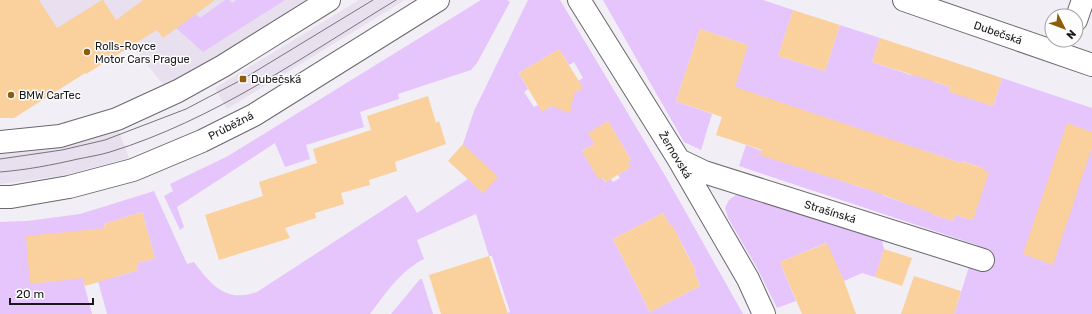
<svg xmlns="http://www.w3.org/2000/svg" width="1092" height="314" viewBox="0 0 1092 314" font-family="Rubik,sans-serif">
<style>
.built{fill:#e8e0ee}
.green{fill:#e5c5fb;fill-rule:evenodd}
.building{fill:#fad09c}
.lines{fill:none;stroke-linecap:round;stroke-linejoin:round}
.minor-casing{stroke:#6b676d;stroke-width:24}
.secondary-casing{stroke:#6b676d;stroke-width:24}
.minor{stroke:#fff;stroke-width:22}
.secondary{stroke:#fff;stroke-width:22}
.tram{stroke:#777579;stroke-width:1}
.poi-dot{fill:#8f5d0a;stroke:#fefdfe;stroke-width:1.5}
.labels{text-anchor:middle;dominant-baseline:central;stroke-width:3;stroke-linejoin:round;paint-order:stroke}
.street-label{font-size:11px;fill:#19181a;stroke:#fefdfe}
.poi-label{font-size:11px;fill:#19181a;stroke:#fefdfe;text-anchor:start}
</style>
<rect width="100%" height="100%" fill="#f2eef6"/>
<path class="built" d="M0,0H308L221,55L166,88L131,45L86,74L85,73L14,118H0Z
M359,0H405L227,109L215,88Z
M117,126L129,158L61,176L0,184V151Z"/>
<path class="green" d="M225,0H229L232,3L236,0H285L203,52L176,28L196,14L200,18Z
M481,0H507L510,2L477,63L471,70L398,94L399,99L360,112L364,127L306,145L310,159L285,167L275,143L177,207L184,227L180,230L164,196L173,191L170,184L228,156Z
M528,0H560L666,177L743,314H506L510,312L492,256H489L476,214L417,240L424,259C400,271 386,293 370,314H107L98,281L84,284L92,314H0V222L27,221L80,214L154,191L187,264L194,262C211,285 226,303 257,292L406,195L417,213L468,179L483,193L463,144L474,111ZM559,49L569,65L574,62L583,78L578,81L568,96L543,111L538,105L534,107L524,92L528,89L519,73ZM608,121L631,160L628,162L630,167L618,175L620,178L613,182L611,179L605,182L602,177L599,179L582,151L595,144L589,133ZM142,212L155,258L137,263L138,270L115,277L111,246L104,224ZM663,213L671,227H673L696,271L694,272L700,286L650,312L613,239Z
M603,0H763L793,10L778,56L825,71L840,25L880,38L872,62L911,75L919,51L941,59L934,82L951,87L949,91L993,106L1002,78L1092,108V314H954L969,267L982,260L977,245L739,166L746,145L762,151L761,154L863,188L864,184L883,191L882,195L902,202L933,208L932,214L953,221L955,215L973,220L983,168L962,161L961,163L734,88L748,45L700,29L676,101L712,114L701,150L684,142Z
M736,195H745L882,240L884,249L875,277L862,273L844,281L826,243L780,262L796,301L777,308L757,268L728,218L725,208L729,200Z
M420,279H422L433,314H391Z"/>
<path class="building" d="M0,0H39L57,28L102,0H103L116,20L143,0H215L163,38L157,30L86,74L85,73L14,118H0Z
M793,10L840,25L825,71L778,56Z
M700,29L748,45L735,87L961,163V161L983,168V170L989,172L973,220L955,215L953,221L931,214L932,213L870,190L760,155L762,150L716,135L722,117L676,101Z
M880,38L1002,78L993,106L949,92L951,87L872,62Z
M559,49L583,88L574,93L570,113L551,106L542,112L519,73Z
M428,96L436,123L439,121L446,144L395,162L397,171L369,180L370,185L341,193L344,204L315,213L316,218L285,228L290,238L219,260L205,215L263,196L259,182L317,163L313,149L371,130L367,116Z
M608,121L631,160L628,162L631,167L606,182L602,177L599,180L582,151L595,144L588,133Z
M1067,123L1092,132V147L1053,265L1023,254Z
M463,144L498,177L483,193L448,161Z
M142,212L155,258L137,263L138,270L85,286L83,278L30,284L26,236L106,228L104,224Z
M663,213L671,227L673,226L684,249L696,271L694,272L700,286L650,312L613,239Z
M827,243L844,281L856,314H802L780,262Z
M884,249L912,258L902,286L875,277Z
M489,256L508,314H441L429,275Z
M914,276L961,291L954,314H901Z"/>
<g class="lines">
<g class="minor-casing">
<path id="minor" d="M579,0L679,160L748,279L764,314
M904,0L1092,65
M1076,20L1083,0
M679,160L704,172L983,260"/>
</g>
<g class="secondary-casing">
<path id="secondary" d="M0,142L60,136L117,119L178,91L223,66L329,0
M0,197H11L69,187L133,170L202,141L254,115L438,0"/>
</g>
<use href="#minor" class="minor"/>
<use href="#secondary" class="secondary"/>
<path class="tram" d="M0,159L62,150L105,140L186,109L243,79L373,0
M0,172C26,170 52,165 78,159C88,157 100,155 110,152C214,120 304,56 396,0"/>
</g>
<g class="poi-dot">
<circle cx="87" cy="52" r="4"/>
<rect x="239" y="75" width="8" height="8" rx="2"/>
<circle cx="11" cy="95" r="4"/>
</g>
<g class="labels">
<g class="street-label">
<text transform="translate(998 33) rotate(19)">Dubečská</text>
<text transform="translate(231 126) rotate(-27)">Průběžná</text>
<text transform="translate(675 155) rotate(59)">Žernovská</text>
<text transform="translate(830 212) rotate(17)">Strašínská</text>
</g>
<g class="poi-label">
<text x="95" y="46">Rolls-Royce<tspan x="95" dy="13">Motor Cars Prague</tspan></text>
<text x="251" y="79">Dubečská</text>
<text x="19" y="95">BMW CarTec</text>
</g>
</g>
<g transform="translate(1064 28) rotate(132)"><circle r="19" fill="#fefdfe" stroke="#a2a1a3"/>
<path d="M0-3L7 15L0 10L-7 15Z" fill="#8f5d0a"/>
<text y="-6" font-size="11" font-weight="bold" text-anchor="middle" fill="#19181a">N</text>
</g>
<path d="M10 298v6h83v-6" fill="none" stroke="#19181a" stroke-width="2"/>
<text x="16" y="298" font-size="12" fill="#19181a" stroke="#fefdfe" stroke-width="3" paint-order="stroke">20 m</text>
</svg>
